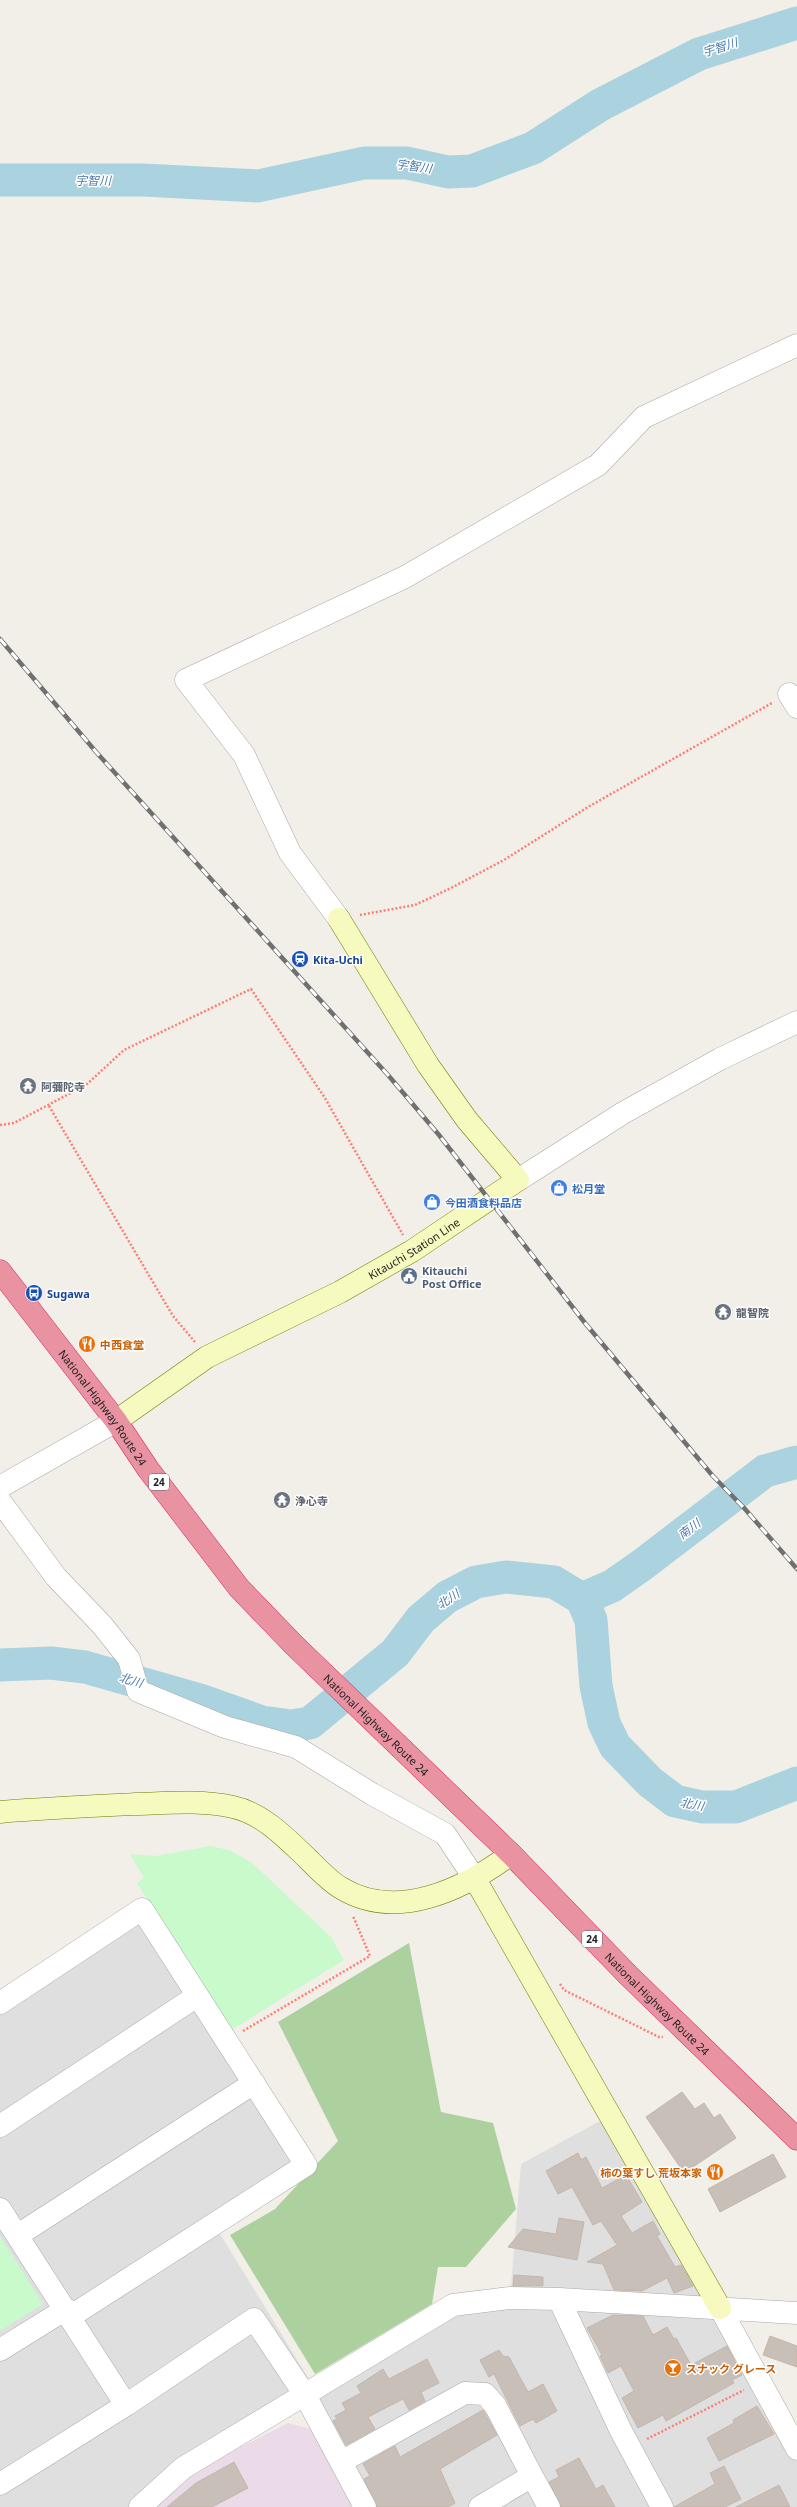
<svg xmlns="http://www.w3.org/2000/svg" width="797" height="2507" viewBox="0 0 797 2507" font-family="'Noto Sans','Noto Sans JP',sans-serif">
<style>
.residential{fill:#e0dfdf}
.industrial{fill:#ebdbe8}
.forest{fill:#add19e}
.park{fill:#c8facc}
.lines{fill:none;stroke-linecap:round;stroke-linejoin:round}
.river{stroke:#aad3df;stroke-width:33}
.building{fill:#c7bfb8;stroke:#c4b6ab}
.street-casing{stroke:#a9a9a9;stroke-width:23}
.secondary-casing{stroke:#707d05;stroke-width:23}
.highway-casing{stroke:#dc2a67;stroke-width:23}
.path{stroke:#fa8072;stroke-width:2.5;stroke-dasharray:2 2;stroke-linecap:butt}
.street{stroke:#fff;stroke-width:22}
.secondary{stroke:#f7fabf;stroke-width:22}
.highway{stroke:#e892a2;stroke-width:22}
.rail-casing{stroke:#707070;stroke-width:4.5}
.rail{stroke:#fff;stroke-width:3;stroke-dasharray:9;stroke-linecap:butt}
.labels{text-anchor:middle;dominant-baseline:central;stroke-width:3;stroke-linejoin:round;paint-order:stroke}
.shield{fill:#fff;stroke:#646464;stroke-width:1}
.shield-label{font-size:10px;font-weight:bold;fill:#222}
.transit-label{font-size:11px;font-weight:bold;fill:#164399;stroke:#fff;text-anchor:start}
.worship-label{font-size:11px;font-weight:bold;fill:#5b616d;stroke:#fff;text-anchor:start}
.shop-label{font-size:11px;font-weight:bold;fill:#366cbe;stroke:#fff;text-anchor:start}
.street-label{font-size:11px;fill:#222;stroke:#fff}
.service-label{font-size:11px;font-weight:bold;fill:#4e5e75;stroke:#fff;text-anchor:start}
.food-label{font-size:11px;font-weight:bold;fill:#c56008;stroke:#fff;text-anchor:start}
.water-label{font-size:12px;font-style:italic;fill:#4a7aab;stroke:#fff}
</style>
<rect width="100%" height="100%" fill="#f2efe9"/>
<path class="residential" d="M142,1909L306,2165L214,2224L315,2389L453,2305L510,2298L521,2164L609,2116L797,2449V2507H365L305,2396L140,2507H0V2003Z"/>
<path class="industrial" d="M288,2423L315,2430L355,2507H154L189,2473Z"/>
<path class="forest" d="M409,1943L441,2112L493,2123L516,2209L466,2267H438L432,2304L315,2374L230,2235L275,2209L338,2141L278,2022Z"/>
<path class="park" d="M210,1846L229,1850L251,1862L331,1937L344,1960L230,2031L137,1883L144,1878L130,1854L156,1856Z
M0,2236L43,2304L0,2331Z"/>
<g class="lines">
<path class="river" d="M0,180H143L258,186L364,163H407L448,172L472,171L533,148L600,105L699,54L797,23
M582,1599L612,1586L642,1565L765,1471L797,1462
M0,1665L51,1663L85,1667L200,1700L262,1722L291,1726L310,1723L395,1653L421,1619L447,1597L476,1582L506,1577L554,1582L582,1599L591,1620L596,1686L604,1723L615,1746L650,1782L675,1801L702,1807H736L797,1783"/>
</g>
<path class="building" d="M682,2092L695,2109L704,2103L714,2118L720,2114L736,2138L684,2173L646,2117Z
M578,2153L581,2160L586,2157L602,2188L626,2175L642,2202L621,2216L632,2233L653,2221L660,2234L657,2236L675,2267L681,2265L693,2286L674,2293L667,2278L642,2291L614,2290L603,2264L587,2262L617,2245L601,2221L593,2225L572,2187L558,2194L546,2171Z
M773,2154L786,2177L720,2212L708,2189Z
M559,2218L584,2222L577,2260L508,2247L523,2229L556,2234Z
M514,2275L543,2277V2286H513Z
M613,2315L643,2316L653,2335L667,2327L674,2339L676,2338L691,2365L727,2346L742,2375L732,2380L734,2383L666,2421L663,2415L638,2428L622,2398L634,2391L621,2366L608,2373L600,2356L602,2355L587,2328Z
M770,2336L797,2346V2367L763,2355Z
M499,2350L503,2356L509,2357L528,2392L543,2384L557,2411L536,2423L533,2419L520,2426L494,2374L489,2377L480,2360Z
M427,2359L439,2383L421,2392L425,2401L409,2410L403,2399L368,2417L375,2429L346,2445L333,2421L337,2419L335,2416L346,2410L342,2403L361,2393L357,2386L383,2369L389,2379Z
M757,2406L774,2434L719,2461L707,2438L734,2423L733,2420Z
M483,2410L497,2435L440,2469L455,2503L448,2507H377L364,2479L370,2476L363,2464L395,2446L400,2457Z
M579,2458L596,2489L603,2485L615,2507H561L549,2482L559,2477L556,2470Z
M234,2462L248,2488L212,2507H167L196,2483Z
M724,2466L741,2499L725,2507H674L715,2484L710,2473Z
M779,2485L790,2507H736Z"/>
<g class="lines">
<g class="street-casing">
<path id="street" d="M789,694L797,707
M339,919L290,853L244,755L186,680L405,577L598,465L644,417L797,345
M518,1180L623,1113L720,1059L797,1022
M0,1487L116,1421
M0,1501L56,1577L102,1625L129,1659L138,1691L225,1727L296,1747L372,1794L445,1834L475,1879
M0,2003L142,1909L306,2165L71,2316
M0,2126L197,1996
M0,2209L126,2405
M18,2235L254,2083
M559,2299L621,2431L662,2507
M720,2308L797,2449
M0,2350L66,2309
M341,2462L465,2393L485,2394L495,2405L532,2476
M0,2484L126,2405L254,2319L305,2395L365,2507
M140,2507L183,2468L453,2305L510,2298L559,2299L797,2313
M480,2507L532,2476L549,2507"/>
</g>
<g class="secondary-casing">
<g id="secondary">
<path id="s1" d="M116,1421L207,1357L340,1292L412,1251L518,1180L467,1120L428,1065L339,919"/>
<path d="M0,1812C45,1808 91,1806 136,1804C168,1803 201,1800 233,1807C262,1813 286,1838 307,1858C317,1868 329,1881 341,1888C397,1922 464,1889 511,1854"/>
<path d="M475,1879L720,2308"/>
</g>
</g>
<g class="highway-casing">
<g id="highway">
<path id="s2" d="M0,1271L116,1421L148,1469L239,1588L294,1645L511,1854L628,1975L797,2139"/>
</g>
</g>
<path class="path" d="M360,915L415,905L451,888L504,860L588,807L772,703
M49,1106L173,1316L195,1342
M0,1125L14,1123L86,1085L124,1050L251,989L325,1098L403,1235
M560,1984L564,1990L659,2037H663
M243,2031L370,1956L353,1916
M647,2439L744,2390"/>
<use href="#street" class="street"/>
<use href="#secondary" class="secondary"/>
<use href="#highway" class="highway"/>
<g class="rail-casing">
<path id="rail" d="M0,639L97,753L388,1075L439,1135L585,1323L712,1475L745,1509L797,1569"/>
</g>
<use href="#rail" class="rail"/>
</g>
<defs>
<g id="station-disc" transform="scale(0.9)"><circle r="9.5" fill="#1a4fb4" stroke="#fff"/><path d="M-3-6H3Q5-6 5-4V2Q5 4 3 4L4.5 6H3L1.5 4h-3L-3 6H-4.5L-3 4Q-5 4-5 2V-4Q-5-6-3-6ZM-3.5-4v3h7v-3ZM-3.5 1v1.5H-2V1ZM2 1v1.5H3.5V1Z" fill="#fff"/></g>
<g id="temple-disc" transform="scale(0.9)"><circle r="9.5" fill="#6b7280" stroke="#fff"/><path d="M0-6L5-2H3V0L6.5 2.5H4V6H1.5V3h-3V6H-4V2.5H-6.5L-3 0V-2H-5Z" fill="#fff"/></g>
<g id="shop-disc" transform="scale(0.9)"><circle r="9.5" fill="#3f7fe0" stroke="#fff"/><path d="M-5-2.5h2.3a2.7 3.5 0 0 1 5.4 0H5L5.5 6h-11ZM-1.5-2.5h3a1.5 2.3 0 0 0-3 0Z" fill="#fff"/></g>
<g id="civic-disc" transform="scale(0.9)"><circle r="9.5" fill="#5c6f8a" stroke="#fff"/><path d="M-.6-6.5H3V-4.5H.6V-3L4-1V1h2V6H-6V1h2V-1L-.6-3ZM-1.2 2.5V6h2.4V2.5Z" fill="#fff"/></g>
<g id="bus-disc" transform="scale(0.9)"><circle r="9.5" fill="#1a4fb4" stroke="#fff"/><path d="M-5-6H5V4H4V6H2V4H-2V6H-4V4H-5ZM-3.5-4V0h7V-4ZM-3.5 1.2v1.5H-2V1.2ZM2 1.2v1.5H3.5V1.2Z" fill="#fff"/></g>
<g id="restaurant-disc" transform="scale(0.9)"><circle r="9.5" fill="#e8710a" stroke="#fff"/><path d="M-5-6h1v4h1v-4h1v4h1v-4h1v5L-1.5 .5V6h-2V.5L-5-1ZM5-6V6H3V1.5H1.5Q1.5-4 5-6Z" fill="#fff"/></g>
<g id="bar-disc" transform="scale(0.9)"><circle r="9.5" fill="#e8710a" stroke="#fff"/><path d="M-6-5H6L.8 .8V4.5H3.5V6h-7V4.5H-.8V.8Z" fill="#fff"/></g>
</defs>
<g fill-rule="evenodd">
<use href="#station-disc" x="300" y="959"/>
<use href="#temple-disc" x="28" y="1086"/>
<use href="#shop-disc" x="559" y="1188"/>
<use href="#shop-disc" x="432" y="1202"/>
<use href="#civic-disc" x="409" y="1276"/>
<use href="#bus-disc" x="34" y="1293"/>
<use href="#temple-disc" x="723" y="1312"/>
<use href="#restaurant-disc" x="87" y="1344"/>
<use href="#temple-disc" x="282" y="1500"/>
<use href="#restaurant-disc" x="715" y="2172"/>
<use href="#bar-disc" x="673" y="2368"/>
</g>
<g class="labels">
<g class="shield">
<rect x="149" y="1474" width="20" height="16" rx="3"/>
<rect x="582" y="1931" width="20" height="16" rx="3"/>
</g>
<g class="shield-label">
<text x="159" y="1482">24</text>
<text x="592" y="1939">24</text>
</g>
<g class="transit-label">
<text x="313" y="959">Kita-Uchi</text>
<text x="47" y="1293">Sugawa</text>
</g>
<g class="worship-label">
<text x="41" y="1086">阿彌陀寺</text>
<text x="736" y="1312">龍智院</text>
<text x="295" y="1500">浄心寺</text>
</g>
<g class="shop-label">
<text x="572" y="1188">松月堂</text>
<text x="445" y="1202">今田酒食料品店</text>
</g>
<g class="street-label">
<text stroke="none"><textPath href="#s1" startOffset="345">Kitauchi Station Line</textPath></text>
<text stroke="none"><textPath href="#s2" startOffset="171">National Highway Route 24</textPath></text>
<text stroke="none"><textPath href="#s2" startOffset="591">National Highway Route 24</textPath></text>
<text stroke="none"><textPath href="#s2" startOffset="987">National Highway Route 24</textPath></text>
</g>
<g class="service-label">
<text x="422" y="1270">Kitauchi<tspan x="422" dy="13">Post Office</tspan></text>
</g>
<g class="food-label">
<text x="100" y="1344">中西食堂</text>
<text x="702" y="2172" text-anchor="end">柿の葉すし 荒坂本家</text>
<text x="686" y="2368">スナック グレース</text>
</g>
<g class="water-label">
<text transform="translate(720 47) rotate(-18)">宇智川</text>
<text transform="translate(414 166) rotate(8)">宇智川</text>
<text x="93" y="180">宇智川</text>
<text transform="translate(689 1529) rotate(-37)">南川</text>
<text transform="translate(448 1599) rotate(-34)">北川</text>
<text transform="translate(131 1680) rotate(16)">北川</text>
<text transform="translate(692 1804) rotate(10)">北川</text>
</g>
</g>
</svg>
